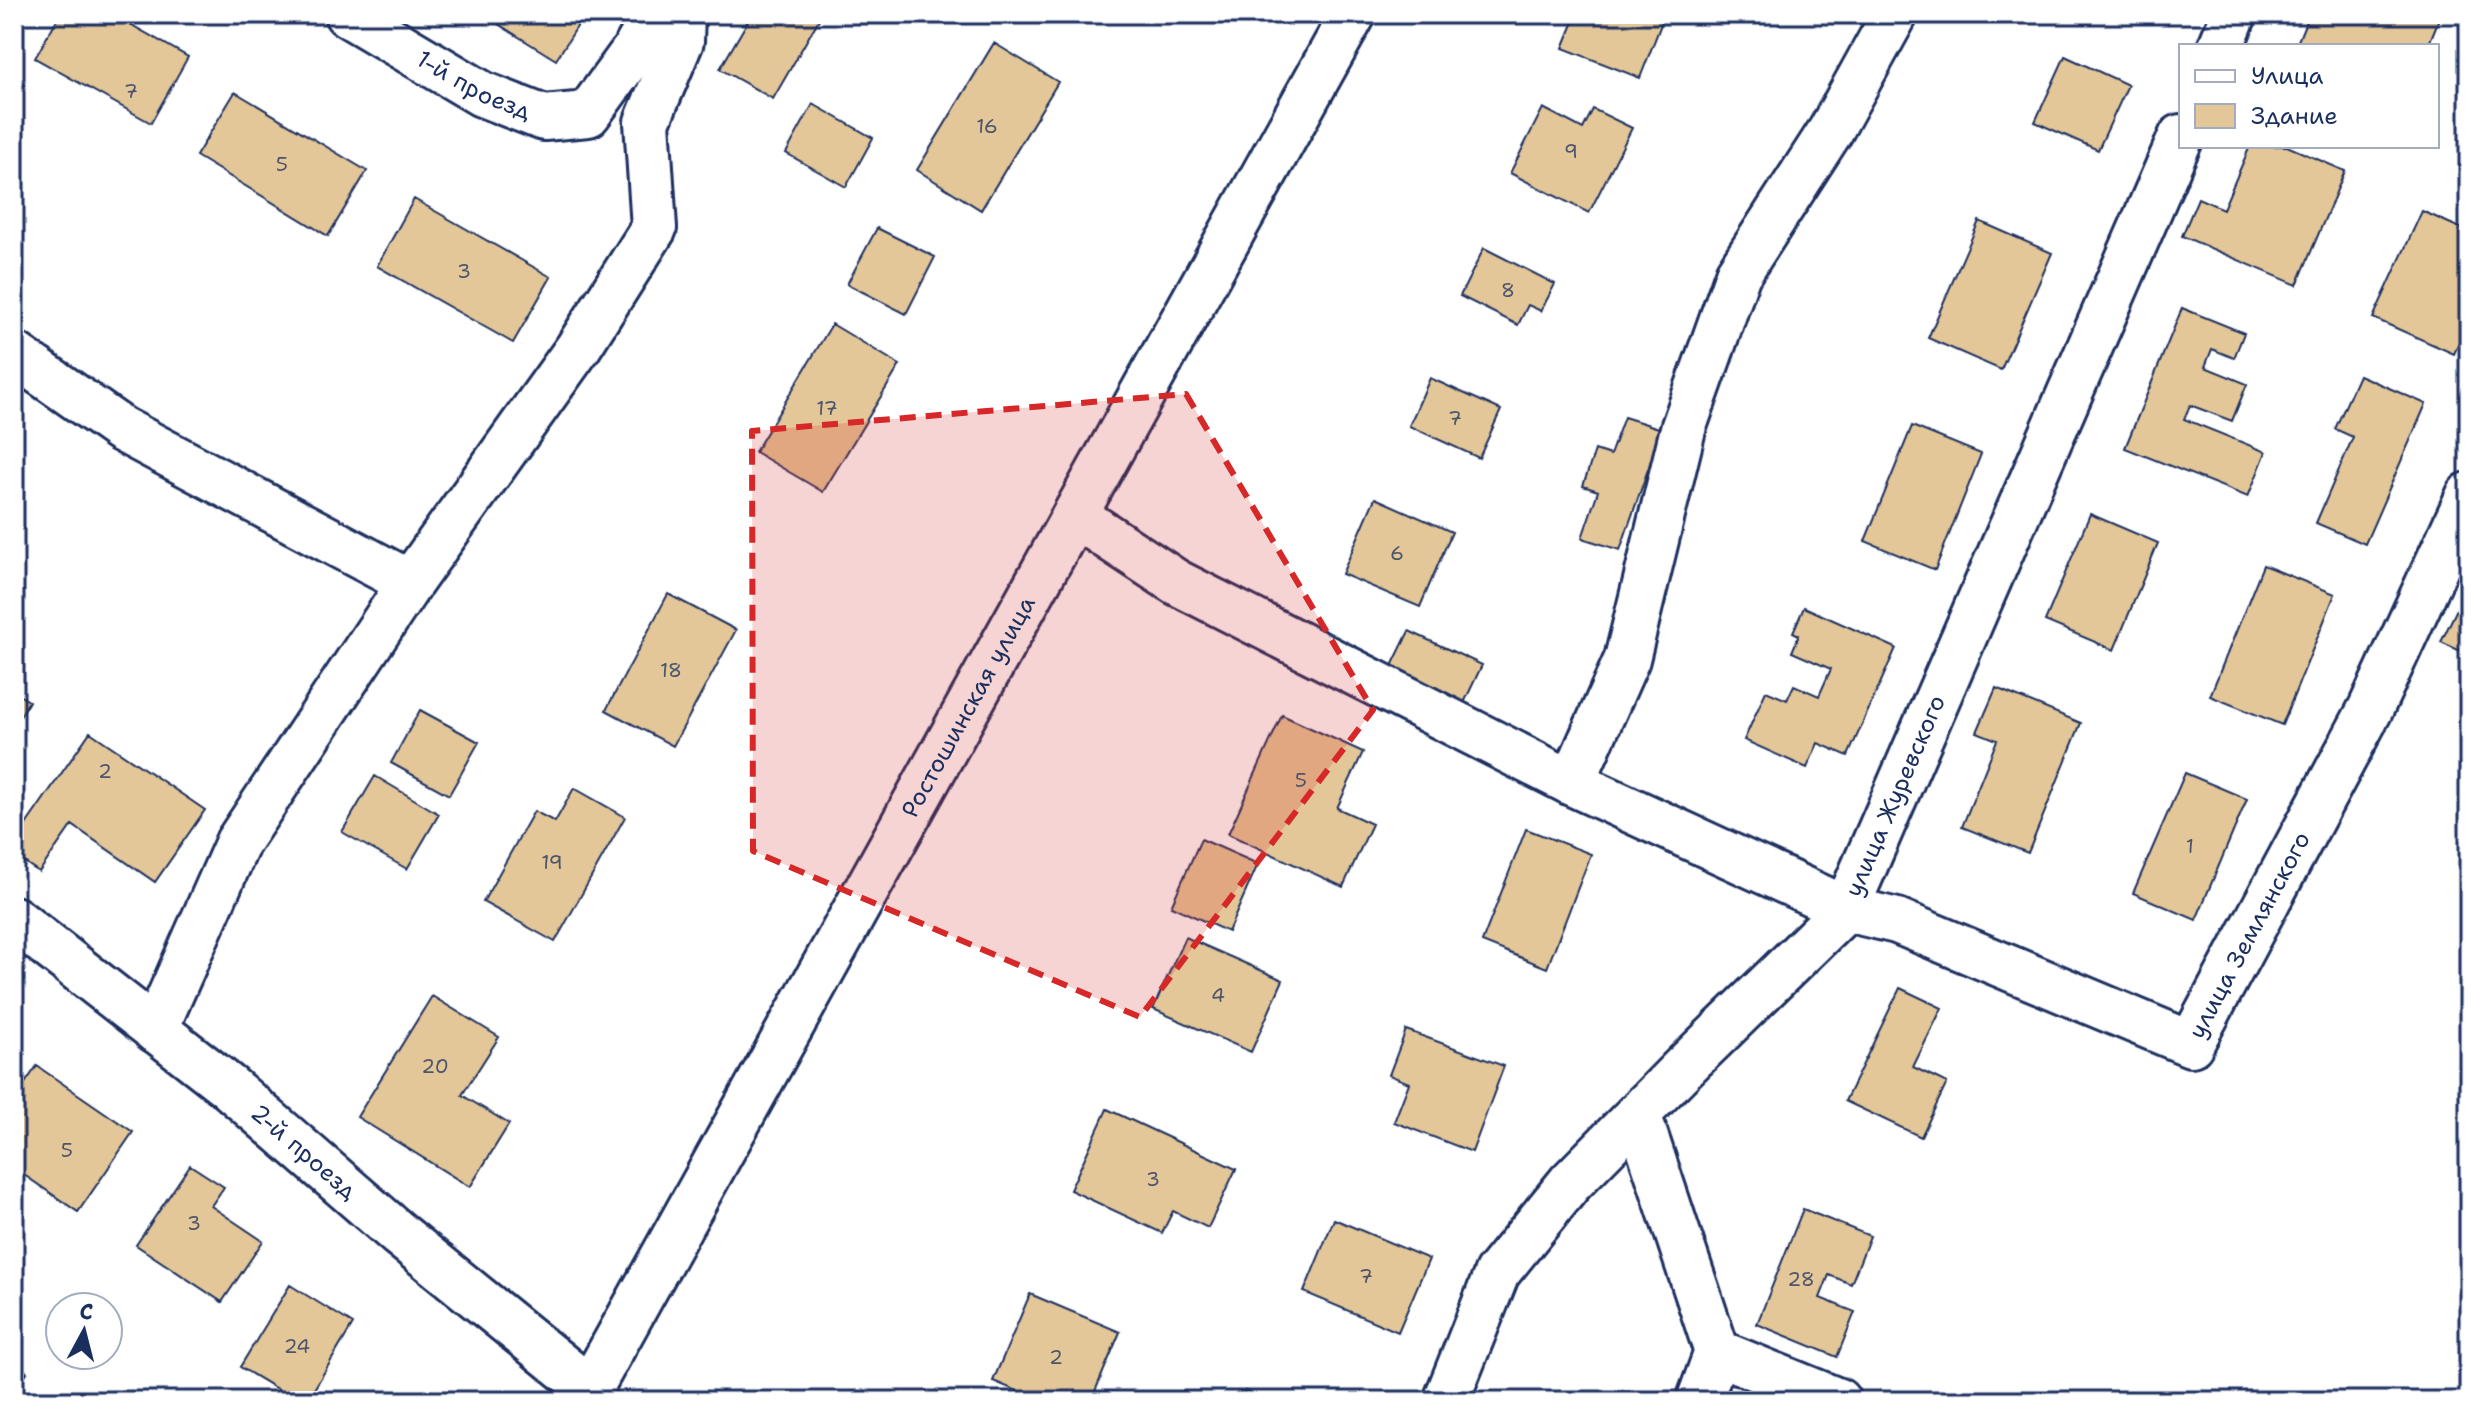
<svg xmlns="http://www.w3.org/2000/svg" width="2483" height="1415" viewBox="0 0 2483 1415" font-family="'Shantell Sans',sans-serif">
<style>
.building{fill:#e4c798;stroke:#1b2f5e;stroke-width:2}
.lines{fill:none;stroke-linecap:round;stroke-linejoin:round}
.minor-casing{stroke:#1b2f5e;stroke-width:50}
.major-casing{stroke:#1b2f5e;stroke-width:50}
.minor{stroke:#fff;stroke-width:44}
.major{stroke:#fff;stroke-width:44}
.marked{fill:#d62828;fill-opacity:0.2;stroke:#d62828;stroke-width:6;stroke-dasharray:16 10;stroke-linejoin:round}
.labels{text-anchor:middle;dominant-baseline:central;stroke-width:6;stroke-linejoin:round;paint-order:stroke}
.number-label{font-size:20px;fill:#4d556c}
.street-label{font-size:24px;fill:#1b2f5e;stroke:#fff}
</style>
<rect width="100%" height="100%" fill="#fff"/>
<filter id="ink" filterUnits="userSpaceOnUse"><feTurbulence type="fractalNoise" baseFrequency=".0125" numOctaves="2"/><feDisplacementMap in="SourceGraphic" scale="16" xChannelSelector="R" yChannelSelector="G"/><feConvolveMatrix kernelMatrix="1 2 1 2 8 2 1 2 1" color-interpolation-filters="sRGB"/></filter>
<g filter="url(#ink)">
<path class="building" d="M60,14H112L188,57L151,123L35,58Z
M482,14H585L556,60Z
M752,14H822L773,99L720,69Z
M1577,14H1649L1663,19L1640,78L1563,48Z
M2309,14H2441L2428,46H2384L2373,42L2372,46H2296Z
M994,43L1058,82L981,210L917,170Z
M2065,56L2128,85L2098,150L2035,122Z
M235,92L367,171L328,236L196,156Z
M813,104L873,138L846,187L786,153Z
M1543,108L1583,129L1593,109L1632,128L1589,213L1510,173Z
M2250,146H2287L2345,171L2297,285L2182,236L2198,198L2223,209Z
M414,199L551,277L513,343L377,266Z
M2422,211L2469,232V320L2454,354L2373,318Z
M1979,221L2052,253L2001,370L1928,338Z
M877,228L935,257L906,314L847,284Z
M1484,248L1555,284L1541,311L1528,305L1518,325L1460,296Z
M2182,308L2244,333L2234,358L2212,349L2205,367L2247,384L2232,421L2190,405L2184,419L2266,452L2248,497L2125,448Z
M832,324L900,365L823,492L755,452Z
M2359,375L2426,404L2365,544L2316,523L2353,437L2335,429Z
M1430,378L1501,410L1479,458L1409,426Z
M1624,417L1662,429L1620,550L1582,538L1598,491L1583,486L1595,450L1610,455Z
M1912,426L1981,454L1935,570L1865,541Z
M1375,498L1452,532L1420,607L1342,574Z
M2090,514L2158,543L2114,650L2045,621Z
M2263,565L2335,594L2282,725L2210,696Z
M2469,584V655L2441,642Z
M668,594L736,630L673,746L606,710Z
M1804,607L1896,648L1848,756L1818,743L1807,768L1744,740L1766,691L1787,700L1794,685L1819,696L1831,669L1792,652L1799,635L1793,632Z
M1409,631L1482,665L1464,703L1391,668Z
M1996,688L2081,723L2028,853L1962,827L1997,740L1977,732Z
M14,692L29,701L14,727Z
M420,710L479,742L449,795L391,763Z
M1282,715L1363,752L1337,808L1372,824L1343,887L1228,834Z
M90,732L205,810L155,882L72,825L39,872L14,855V842Z
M2185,773L2247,799L2196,920L2133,893Z
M375,776L439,814L407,869L342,832Z
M574,788L625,817L555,942L483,902L534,811L555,822Z
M1526,829L1591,854L1547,968L1482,942Z
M1201,839L1258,864L1228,932L1171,906Z
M1185,937L1283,980L1251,1052L1153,1009Z
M1900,988L1942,1008L1913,1067L1947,1083L1921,1137L1845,1101Z
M432,996L499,1037L462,1095L509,1124L470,1187L357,1117Z
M1406,1030L1504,1066L1472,1152L1394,1122L1409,1083L1389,1075Z
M37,1066L133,1132L78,1212L14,1168V1099Z
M1107,1109L1236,1169L1208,1228L1173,1211L1162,1233L1070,1190Z
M190,1165L224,1187L211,1206L263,1241L222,1302L136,1245Z
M1803,1209L1870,1236L1851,1284L1829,1275L1820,1298L1855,1312L1837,1357L1757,1324Z
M1334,1219L1429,1259L1398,1332L1304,1292Z
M290,1285L353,1324L307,1401H297L240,1367Z
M1030,1294L1120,1332L1091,1401H1041L993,1381Z
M14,1364L27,1372L14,1394Z
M1245,1391L1270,1401H1242Z"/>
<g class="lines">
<g class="minor-casing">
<g id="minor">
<path id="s1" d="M347,14L482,94L544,118L588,114L636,48L655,14"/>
<path d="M2221,46L2234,14"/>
<path d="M14,354L121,429L410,583"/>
<path id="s2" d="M1076,516L1176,582L1572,783L1846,909L1897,921L2191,1044L2371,708L2469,495"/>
<path d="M1572,783L1627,659L1683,429L1738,274L1831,130L1895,14"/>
<path id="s3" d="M14,919L228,1086L400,1235L590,1389"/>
<path d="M155,1030L238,842L410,583L578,348L654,228L647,122L681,41L682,14"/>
<path d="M1638,1114L1717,1352L1838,1401"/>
<path id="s4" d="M1446,1401L1497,1273L1570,1183L1681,1070L1846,909L2181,137"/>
<path d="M1699,1401L1717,1352"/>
</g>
</g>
<g class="major-casing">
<g id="major">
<path id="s5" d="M583,1401L1353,14"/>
</g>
</g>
<use href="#minor" class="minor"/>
<use href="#major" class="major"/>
</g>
</g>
<path class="marked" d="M1186,394L1373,710L1140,1017L753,851L752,431Z"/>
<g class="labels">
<g class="number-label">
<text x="131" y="91">7</text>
<text x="987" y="126">16</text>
<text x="1571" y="151">9</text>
<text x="282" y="164">5</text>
<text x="464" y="271">3</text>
<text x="1508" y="290">8</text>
<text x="827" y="408">17</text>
<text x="1455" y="418">7</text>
<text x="1397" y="553">6</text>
<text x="671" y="670">18</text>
<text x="105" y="771">2</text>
<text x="1301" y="780">5</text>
<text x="2190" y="846">1</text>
<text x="552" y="862">19</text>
<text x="1218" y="995">4</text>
<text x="435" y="1066">20</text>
<text x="67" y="1150">5</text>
<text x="1153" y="1179">3</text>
<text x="194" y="1223">3</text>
<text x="1366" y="1276">7</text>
<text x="1801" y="1279">28</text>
<text x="297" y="1346">24</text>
<text x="1056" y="1357">2</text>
</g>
<g class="street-label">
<text stroke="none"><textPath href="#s1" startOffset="146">1-й проезд</textPath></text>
<text stroke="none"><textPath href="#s5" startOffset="794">Ростошинская улица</textPath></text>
<text stroke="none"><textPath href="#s4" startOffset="766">улица Журевского</textPath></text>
<text stroke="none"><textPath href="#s2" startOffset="1360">улица Землянского</textPath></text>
<text stroke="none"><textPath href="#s3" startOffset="372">2-й проезд</textPath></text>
</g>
</g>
<rect width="2483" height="1415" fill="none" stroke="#fff" stroke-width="48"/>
<rect x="24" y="24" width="2435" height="1367" fill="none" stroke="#1b2f5e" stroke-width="3" filter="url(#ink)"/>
<rect x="2179" y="44" width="260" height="104" fill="#ffffff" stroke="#a4acbf" stroke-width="2"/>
<rect x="2195" y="70" width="40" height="12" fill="#ffffff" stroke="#a4acbf" stroke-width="2"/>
<text x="2251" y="84" font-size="24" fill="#1b2f5e">Улица</text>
<rect x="2195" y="104" width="40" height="24" fill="#e4c798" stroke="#a4acbf" stroke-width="2"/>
<text x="2251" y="124" font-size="24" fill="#1b2f5e">Здание</text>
<g transform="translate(84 1331) rotate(7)"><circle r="38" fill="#ffffff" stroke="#a4acbf" stroke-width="2"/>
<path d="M0-6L14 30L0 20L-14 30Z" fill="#1b2f5e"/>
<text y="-12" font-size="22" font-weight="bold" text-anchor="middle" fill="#1b2f5e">С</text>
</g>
</svg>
